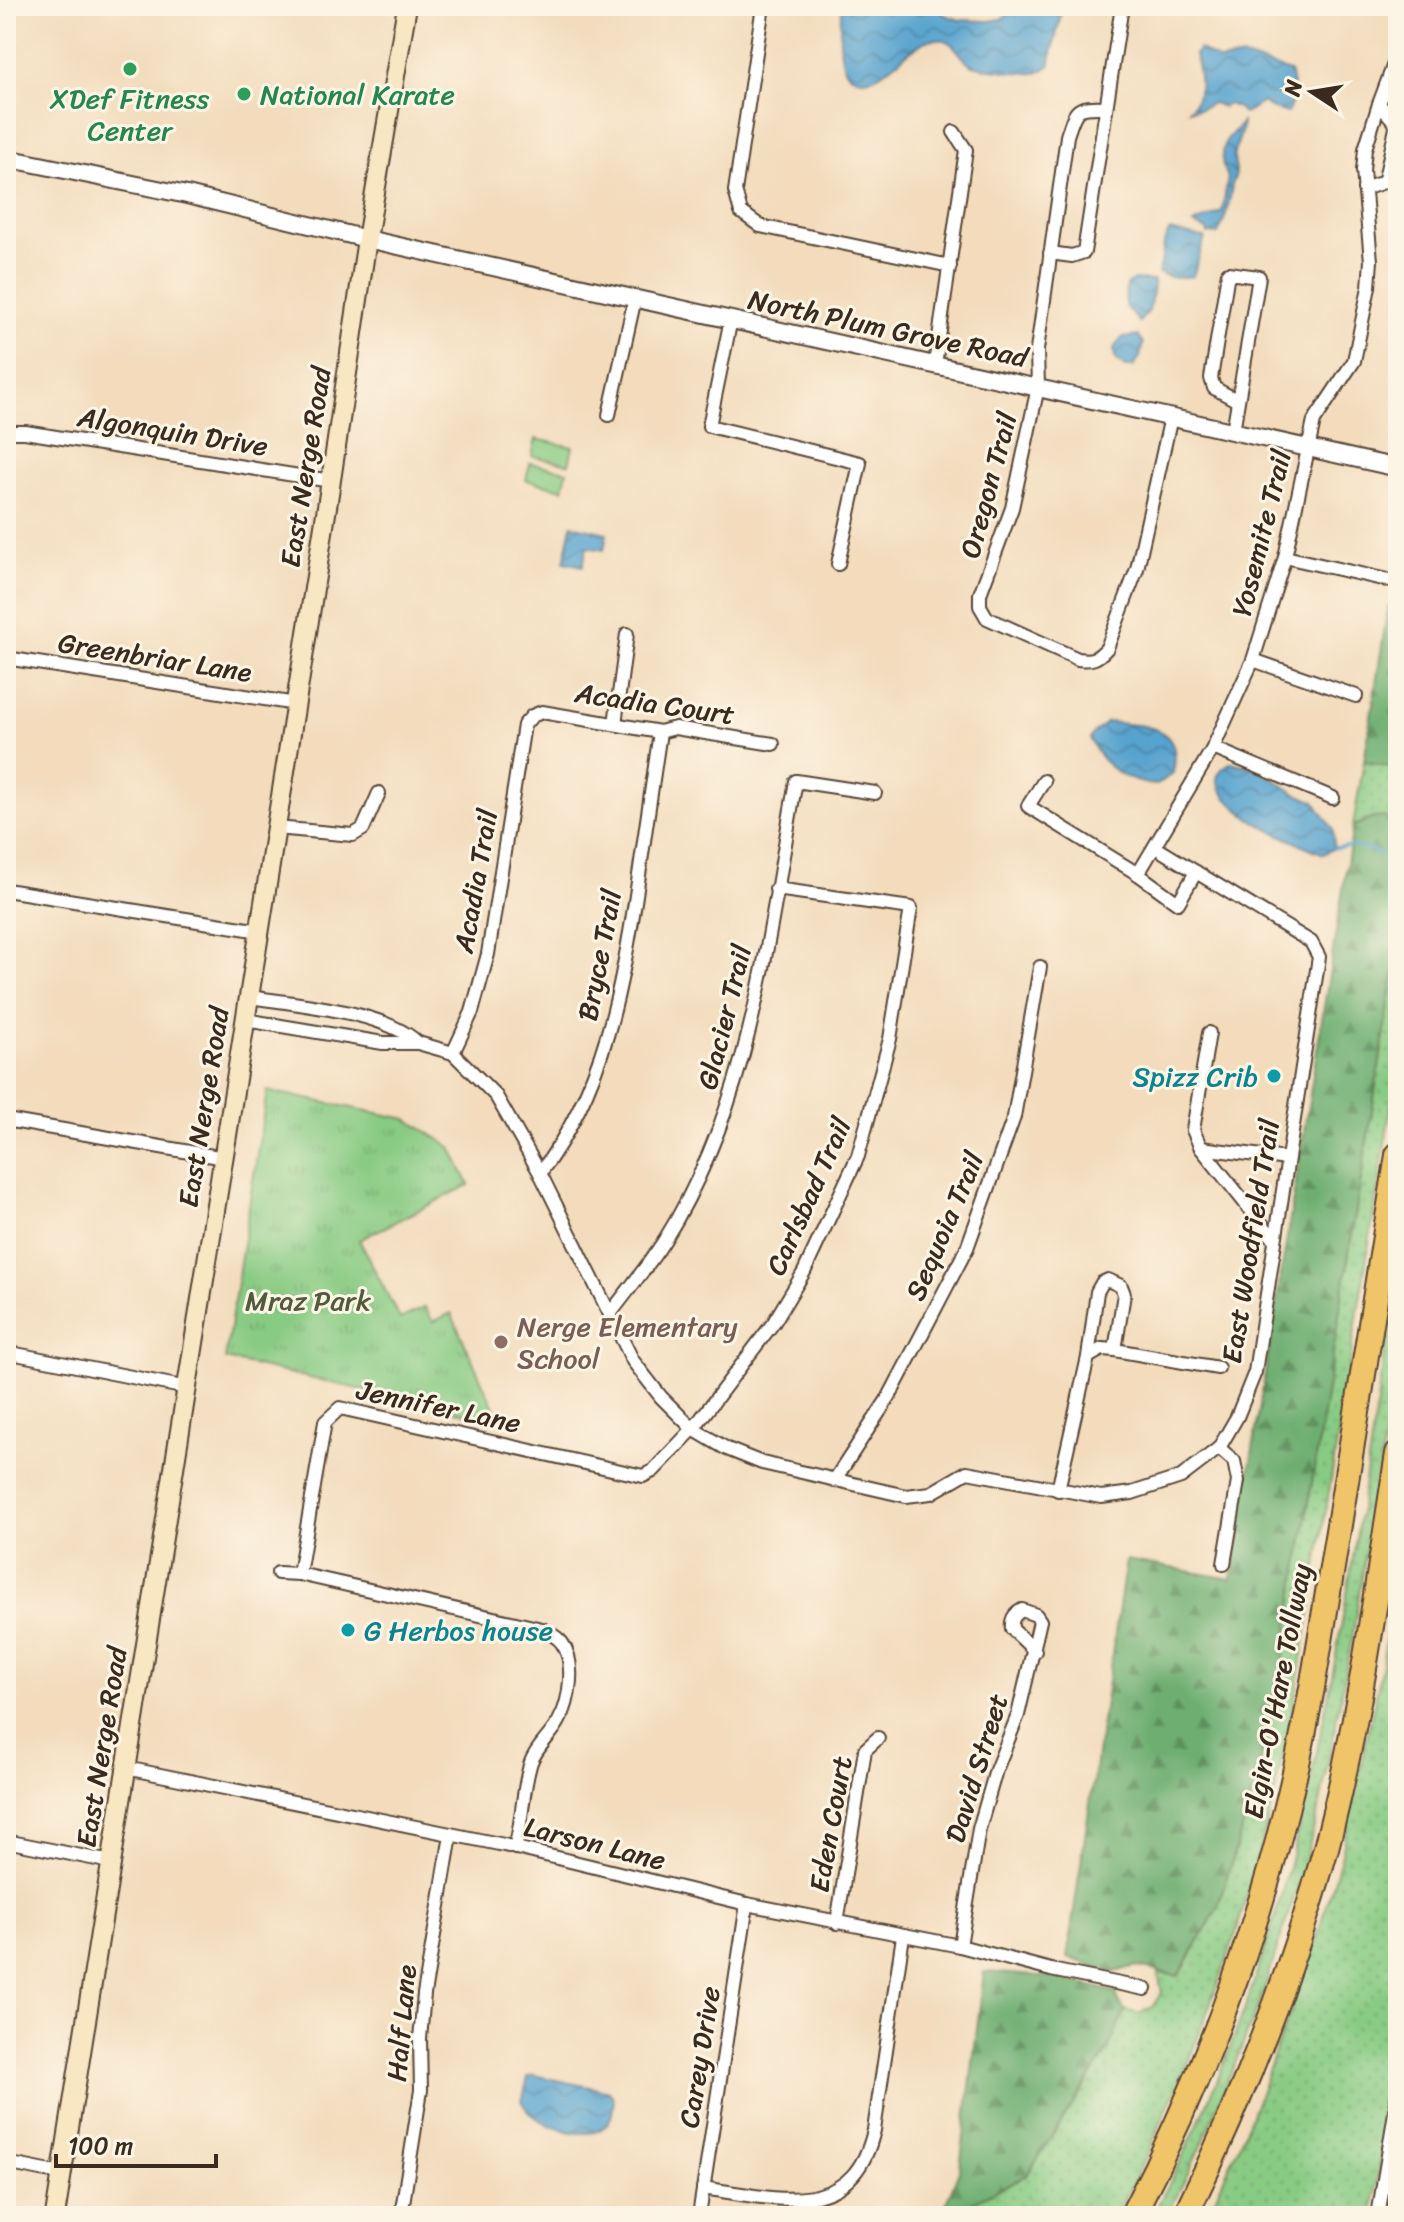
<svg xmlns="http://www.w3.org/2000/svg" width="1404" height="2222" viewBox="0 0 1404 2222" font-family="Sriracha,sans-serif">
<defs>
<pattern id="grass-dots" width="8" height="8" patternUnits="userSpaceOnUse" patternTransform="scale(2)"><rect width="8" height="8" fill="#88cb83"/><path d="M2 2h.1M6 6h.1" fill="none" stroke="#76ae71" stroke-width="1.8" stroke-linecap="round"/></pattern>
<pattern id="forest-firs" width="22" height="20" patternUnits="userSpaceOnUse" patternTransform="scale(2)"><rect width="22" height="20" fill="#6eaf71"/><path d="M5 1l3.5 6h-7zM16 11l3.5 6h-7z" fill="#5c8f5c"/></pattern>
<pattern id="park-tufts" width="24" height="20" patternUnits="userSpaceOnUse" patternTransform="scale(2)"><rect width="24" height="20" fill="#88cb83"/><path d="M3 7l-1-3M5 7V3M7 7l1-3M15 17l-1-3M17 17v-4M19 17l1-3" fill="none" stroke="#76ae71"/></pattern>
<pattern id="water-waves" width="16" height="10" patternUnits="userSpaceOnUse" patternTransform="scale(2)"><rect width="16" height="10" fill="#57a3cf"/><path d="M0 5q4-4 8 0t8 0" fill="none" stroke="#4985a7"/></pattern>
</defs>
<rect width="100%" height="100%" fill="#fcf5e5"/>
<filter id="ink" filterUnits="userSpaceOnUse"><feTurbulence type="fractalNoise" baseFrequency=".0125" numOctaves="2"/><feDisplacementMap in="SourceGraphic" scale="16" xChannelSelector="R" yChannelSelector="G"/><feConvolveMatrix kernelMatrix="1 2 1 2 8 2 1 2 1" color-interpolation-filters="sRGB"/></filter>
<filter id="wash" filterUnits="userSpaceOnUse"><feTurbulence type="fractalNoise" baseFrequency=".006" numOctaves="4" result="noise"/><feDisplacementMap in="SourceGraphic" scale="32" xChannelSelector="R" yChannelSelector="G"/><feGaussianBlur stdDeviation="1.8" result="paint"/><feColorMatrix in="noise" values="0 0 0 0 0 0 0 0 0 0 0 0 0 0 0 0 0 1.4 0 .05"/><feComposite in="paint" operator="in"/></filter>
<g filter="url(#wash)">
<rect width="100%" height="100%" fill="#f3dbbc"/>
<!-- grass -->
<g fill="url(#grass-dots)" stroke="#627a50" stroke-width="2">
<path d="M1364 761 1390 767 1398 762V840L1390 837 1389 824 1353 826Z"/>
<path d="M1398 949V1064L1298 1684 1271 1809 1235 1937 1194 2047 1142 2166 1115 2216H967L971 2203 1027 2175 1108 2050 1125 2010 1139 2014 1152 2007 1162 1992 1158 1973 1179 1976 1217 1909 1247 1812 1279 1687Z"/>
<path d="M1398 1264V1353L1352 1639 1321 1799 1304 1866 1260 2002 1203 2142 1167 2216H1152C1314 1924 1347 1589 1398 1264Z"/>
<path d="M1398 1567V2043L1372 2216H1207L1251 2117 1314 1948 1341 1858 1380 1677Z"/>
</g>
<!-- forest -->
<g fill="url(#forest-firs)" stroke="#546c48" stroke-width="2">
<path d="M1388 607 1398 609V762L1390 767 1364 761Z"/>
<path d="M1386 817 1389 824 1391 837 1398 840V949L1279 1687 1247 1812 1217 1909 1178 1976 1135 1966 1112 1973 1067 1957 1126 1560 1232 1579 1353 826 1374 818Z"/>
<path d="M984 1972 1052 1977 1116 1992 1118 2000 1125 2010 1108 2050 1027 2175 971 2203 967 2216H941L960 2168Z"/>
</g>
<!-- park -->
<path fill="url(#park-tufts)" stroke="#627a50" stroke-width="2" d="M267 1091 407 1119 451 1147 469 1185 359 1240 400 1319 425 1307 433 1322 451 1313 500 1421 225 1359Z"/>
<!-- pitch -->
<g fill="#88cb83" stroke="#627a50" stroke-width="2">
<path d="M536 439 573 447 569 464 532 456Z"/>
<path d="M530 463 567 471 563 489 526 480Z"/>
</g>
<!-- water -->
<g fill="url(#water-waves)" stroke="#496676" stroke-width="2">
<path d="M842 6H935L941 7 943 14 960 20 989 21 1002 19 1021 6H1063L1049 66C1044 70 1040 73 1033 73 1024 74 979 68 971 64 959 58 956 40 938 39 910 37 881 93 852 76 835 67 840 23 842 6Z"/>
<path d="M1199 49 1220 61 1244 57 1290 72C1294 85 1295 101 1287 113L1268 107 1263 102 1244 114 1238 108 1228 104 1223 107 1212 103 1200 109 1189 110C1205 94 1199 74 1195 54Z"/>
<path d="M1242 122C1243 135 1237 142 1234 153 1233 161 1236 166 1236 173 1236 177 1233 181 1232 185 1230 203 1226 218 1218 234H1208L1207 230 1193 224 1222 212 1228 177C1220 167 1220 148 1228 138 1233 132 1238 129 1242 122Z"/>
<path d="M1170 231 1205 238 1193 276 1174 278 1158 273C1165 259 1160 243 1170 231Z"/>
<path d="M1134 280 1154 281 1149 311 1139 322 1125 305 1126 285Z"/>
<path d="M1138 336 1143 343 1140 357 1133 367H1125L1115 358 1114 348 1122 338Z"/>
<path d="M572 525 607 533 604 550 587 547 583 566 564 562Z"/>
<path d="M1107 722C1143 726 1184 723 1173 773L1157 785C1126 783 1104 768 1090 739L1095 732Z"/>
<path d="M1231 762 1256 768 1295 793 1315 802 1333 829 1334 848 1324 854C1292 841 1222 814 1217 777L1222 769Z"/>
<path d="M533 2075 609 2091 614 2099C613 2107 613 2118 607 2124 589 2146 532 2124 522 2102L528 2077Z"/>
</g>
<g fill="none" stroke-linecap="round" stroke-linejoin="round">
<!-- stream -->
<path stroke="#57a3cf" stroke-width="3" d="M1334 848 1355 846 1398 858"/>
</g>
</g>
<g filter="url(#ink)">
<g fill="none" stroke-linecap="round" stroke-linejoin="round">
<defs>
<g id="minor">
<path d="M763 6 735 191 741 212 760 226 950 266"/>
<path d="M1104 107C1075 106 1076 109 1067 136L1037 350 1038 387 1012 508 980 594V606L987 618 1078 659C1092 661 1097 659 1107 648L1137 569 1171 417"/>
<path d="M1364 189 1381 183 1385 179 1396 128 1395 122 1379 104"/>
<path d="M1050 253 1072 256 1084 252 1122 6"/>
<path d="M731 319 709 426 860 463 838 564"/>
<path d="M935 365 966 150 954 132"/>
<path d="M609 415 635 298"/>
<path d="M1233 431 1259 277 1228 273 1211 378 1214 388 1238 401"/>
<path d="M6 432H25L331 481"/>
<path d="M1285 557 1387 580"/>
<path d="M6 658 296 704"/>
<path d="M1253 660 1356 696"/>
<path d="M615 724 627 634"/>
<path d="M1213 748 1333 798"/>
<path d="M1044 781 1028 806 1138 874 1178 903 1196 872"/>
<path d="M276 828 353 835 363 829 379 793"/>
<path d="M1138 874 1213 748 1253 660 1285 557 1314 421 1354 361 1369 287 1371 261 1363 170 1365 149 1379 104 1398 53"/>
<path d="M6 890 260 931"/>
<path d="M245 1020 383 1043H418C385 1011 295 1004 249 997"/>
<path d="M1209 1033 1193 1130 1201 1148 1274 1239"/>
<path d="M418 1043 453 1053 496 1096 540 1173 633 1361 661 1397 693 1429 727 1449 762 1463 906 1496 931 1493 967 1472 1101 1497 1132 1493 1181 1477 1219 1448 1237 1417 1255 1372 1319 957 1311 942 1155 847"/>
<path d="M453 1053 472 1012 488 954 524 725 532 716 542 712 660 732 675 728 773 744"/>
<path d="M6 1120 224 1158"/>
<path d="M1201 1148 1287 1159"/>
<path d="M540 1173C604 1089 623 985 638 882 645 832 653 782 660 732"/>
<path d="M610 1314C628 1290 648 1266 664 1241 752 1100 767 940 796 781L875 793"/>
<path d="M6 1352 187 1388"/>
<path d="M1088 1357 1102 1349 1115 1350 1218 1368"/>
<path d="M1219 1448 1234 1461 1238 1481 1224 1564"/>
<path d="M834 1481 889 1397 967 1248 1014 1117 1040 967"/>
<path d="M1058 1490 1088 1357 1097 1292 1102 1283 1108 1280 1121 1286 1124 1294 1115 1350"/>
<path d="M278 1573 299 1574"/>
<path d="M126 1768 504 1845 747 1904 960 1946 1051 1970 1145 1989"/>
<path d="M6 1841 111 1862"/>
<path d="M515 1848C523 1820 522 1790 531 1762 537 1746 551 1736 559 1721 570 1702 576 1662 562 1643 557 1636 549 1633 542 1629L299 1574 325 1422 340 1408 643 1476 653 1471 693 1429 774 1322 804 1272 858 1156 890 1039 911 908 776 889"/>
<path d="M837 1923 865 1750 878 1738"/>
<path d="M960 1946 979 1829 996 1770 1018 1715 1040 1621 1036 1615 1022 1610C1013 1615 1011 1620 1012 1629L1035 1651"/>
<path d="M6 2163 61 2174"/>
<path d="M703 2188C777 2199 853 2222 874 2130L903 1936"/>
<path d="M401 2216 421 2090 420 2039 424 1994 451 1835"/>
<path d="M699 2216 747 1904"/>
<path d="M1378 2216 1398 2094"/>
</g>
<path id="tertiary" d="M6 158 187 195 367 239 1398 468"/>
<path id="secondary" d="M55 2216 327 507 367 239 407 6"/>
<g id="motorway">
<path d="M1132 2216C1199 2087 1251 1951 1286 1810 1310 1716 1323 1620 1339 1525 1358 1401 1378 1278 1398 1155"/>
<path d="M1185 2216C1243 2097 1291 1975 1326 1848 1360 1719 1377 1585 1398 1454"/>
</g>
</defs>
<!-- minor casing -->
<use href="#minor" stroke="#574536" stroke-width="16"/>
<!-- tertiary casing -->
<use href="#tertiary" stroke="#574536" stroke-width="20"/>
<!-- secondary casing -->
<use href="#secondary" stroke="#574536" stroke-width="22"/>
<!-- motorway casing -->
<use href="#motorway" stroke="#574536" stroke-width="28"/>
<!-- minor -->
<use href="#minor" stroke="#fff" stroke-width="12"/>
<!-- tertiary -->
<use href="#tertiary" stroke="#fff" stroke-width="16"/>
<!-- secondary -->
<use href="#secondary" stroke="#f9e7c3" stroke-width="18"/>
<!-- motorway -->
<use href="#motorway" stroke="#f0c469" stroke-width="24"/>
</g>
</g>
<!-- markers -->
<g fill="#2e9e5b" stroke="#fcf5e5" stroke-width="3">
<circle cx="130" cy="69" r="8"/>
<circle cx="244" cy="94" r="8"/>
</g>
<g fill="#0f9aa8" stroke="#fcf5e5" stroke-width="3">
<circle cx="1274" cy="1076" r="8"/>
<circle cx="348" cy="1630" r="8"/>
</g>
<circle fill="#8d6e63" stroke="#fcf5e5" stroke-width="3" cx="501" cy="1342" r="8"/>
<g text-anchor="middle" stroke-width="6" stroke-linejoin="round" paint-order="stroke">
<!-- leisure labels -->
<g font-size="28" fill="#27864d" stroke="#fcf5e5" text-anchor="start">
<text x="260" y="104">National Karate</text>
<text x="130" y="108" text-anchor="middle">XDef Fitness<tspan x="130" dy="32">Center</tspan></text>
</g>
<!-- street labels -->
<g font-size="28" fill="#3b2a1e" stroke="#fcf5e5">
<text transform="translate(888 328) rotate(12)" y="10">North Plum Grove Road</text>
<text transform="translate(173 431) rotate(9)" y="10">Algonquin Drive</text>
<text transform="translate(305 467) rotate(-81)" y="10">East Nerge Road</text>
<text transform="translate(988 485) rotate(-75)" y="10">Oregon Trail</text>
<text transform="translate(1261 533) rotate(-76)" y="10">Yosemite Trail</text>
<text transform="translate(155 657) rotate(9)" y="10">Greenbriar Lane</text>
<text transform="translate(655 703) rotate(8)" y="10">Acadia Court</text>
<text transform="translate(475 881) rotate(-80)" y="10">Acadia Trail</text>
<text transform="translate(599 955) rotate(-79)" y="10">Bryce Trail</text>
<text transform="translate(724 1017) rotate(-76)" y="10">Glacier Trail</text>
<text transform="translate(203 1107) rotate(-81)" y="10">East Nerge Road</text>
<text transform="translate(808 1196) rotate(-66)" y="10">Carlsbad Trail</text>
<text transform="translate(944 1226) rotate(-67)" y="10">Sequoia Trail</text>
<text transform="translate(1250 1241) rotate(-81)" y="10">East Woodfield Trail</text>
<text transform="translate(439 1406) rotate(12)" y="10">Jennifer Lane</text>
<text transform="translate(1277 1691) rotate(-79)" y="10">Elgin-O'Hare Tollway</text>
<text transform="translate(101 1747) rotate(-81)" y="10">East Nerge Road</text>
<text transform="translate(976 1768) rotate(-73)" y="10">David Street</text>
<text transform="translate(830 1824) rotate(-80)" y="10">Eden Court</text>
<text transform="translate(595 1843) rotate(14)" y="10">Larson Lane</text>
<text transform="translate(401 2023) rotate(-85)" y="10">Half Lane</text>
<text transform="translate(699 2057) rotate(-81)" y="10">Carey Drive</text>
</g>
<!-- culture labels -->
<g font-size="28" fill="#0d838f" stroke="#fcf5e5" text-anchor="end">
<text x="1258" y="1086">Spizz Crib</text>
<text x="364" y="1640" text-anchor="start">G Herbos house</text>
</g>
<!-- park labels -->
<g font-size="28" fill="#525a3c" stroke="#fcf5e5">
<text x="308" y="1310">Mraz Park</text>
</g>
<!-- education labels -->
<g font-size="28" fill="#785e54" stroke="#fcf5e5" text-anchor="start">
<text x="517" y="1336">Nerge Elementary<tspan x="517" dy="32">School</tspan></text>
</g>
</g>
<!-- margin -->
<rect width="1404" height="2222" fill="none" stroke="#fcf5e5" stroke-width="32"/>
<!-- north arrow -->
<g transform="translate(1312 92) rotate(282)" stroke="#fcf5e5" stroke-width="6" paint-order="stroke">
<path d="M0-6L14 30L0 20L-14 30Z" fill="#3b2a1e"/>
<text y="-12" font-size="22" font-weight="bold" text-anchor="middle" fill="#3b2a1e">N</text>
</g>
<!-- scale -->
<path d="M56 2154v12h160v-12" fill="none" stroke="#3b2a1e" stroke-width="4"/>
<text x="68" y="2154" font-size="24" fill="#3b2a1e" stroke="#fcf5e5" stroke-width="6" paint-order="stroke">100 m</text>
</svg>
